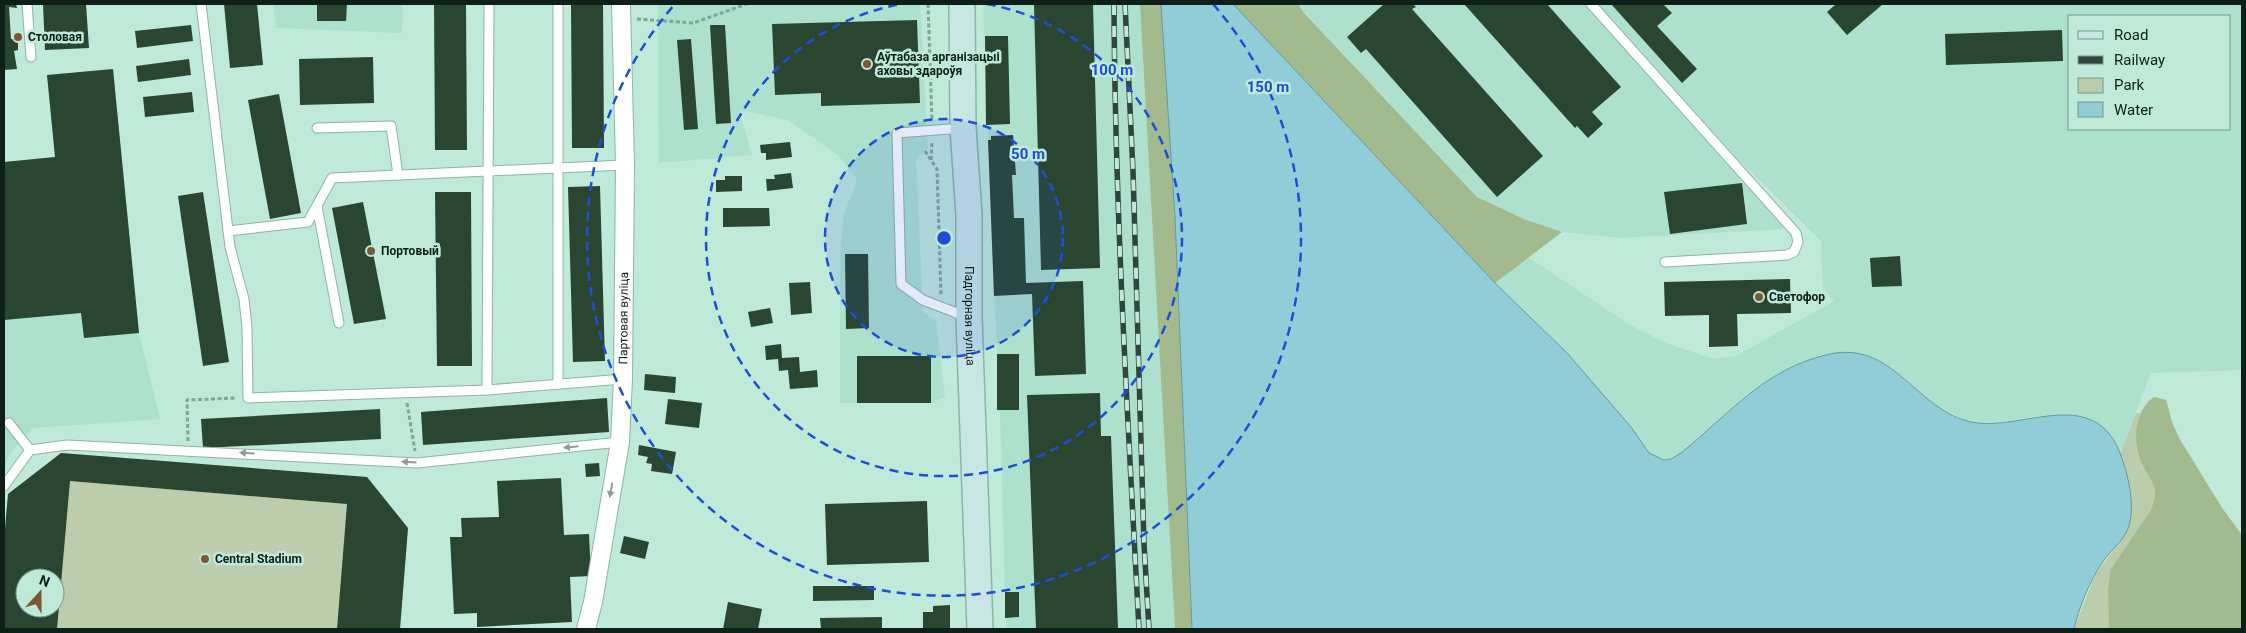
<svg xmlns="http://www.w3.org/2000/svg" width="2246" height="633" viewBox="0 0 2246 633" font-family="Roboto,sans-serif">
<rect width="100%" height="100%" fill="#bfe9d9"/>
<!-- built -->
<g fill="#ade1cd" fill-rule="evenodd">
<path d="M273 4H403L402 33 276 28Z"/>
<path d="M658 4H920L928 149 916 158 923 312 936 321 945 397 931 403H840V256L844 214 857 180 839 156 788 120 739 110 752 155 659 163Z"/>
<path d="M983 4H1140L1175 629H1006L1000 411 997 410V354Z"/>
<path d="M1298 4H1584L1785 229 1621 238 1562 232 1524 219 1477 197 1304 13Z"/>
<path d="M1599 4H2241L2242 370 2151 373 2120 454 2115 444 2073 415 2041 416 1999 422 1981 423 1967 421 1939 408 1924 398 1903 377 1872 357 1859 354H1831L1779 373 1743 397 1681 453 1671 459 1657 458 1649 453 1631 427 1568 354 1495 283 1528 257 1630 325 1668 344 1715 359 1736 356 1834 301 1823 288 1821 241 1734 155ZM2070 16H2230V129H2070Z"/>
<path d="M113 69 139 333 160 419 33 428 9 455 4 472V162L55 157 47 75Z"/>
</g>
<!-- green -->
<g fill="#bccdad" fill-rule="evenodd">
<path d="M2154 397 2166 400 2172 422 2179 438 2222 508 2242 535V629H2074L2095 575 2121 540 2130 516 2128 486 2120 454 2136 413H2140L2148 401Z"/>
<path d="M61 453 367 477 408 528 400 629H4V540L8 494ZM25 578H55V608H25Z"/>
</g>
<!-- forest -->
<g fill="#a3ba8f">
<path d="M1140 4H1161L1175 217 1192 629H1175Z"/>
<path d="M1233 4H1298L1304 13 1477 197 1524 219 1562 232 1495 283Z"/>
<path d="M2154 397 2166 400 2172 422 2179 438 2222 508 2242 535V629H2109L2108 589 2111 569 2151 510C2153 504 2156 498 2155 491 2154 481 2146 473 2142 464 2132 441 2134 412 2154 397Z"/>
</g>
<!-- water -->
<path fill="#90cdd7" stroke="#69989e" d="M1161 4H1233L1495 283 1568 354 1631 427 1649 453 1664 460 1671 459 1681 453C1729 414 1765 368 1830 354 1892 341 1914 406 1967 421 2017 435 2092 382 2120 453 2128 474 2137 509 2127 531 2121 543 2109 552 2102 563 2089 582 2079 608 2074 629H1192L1175 217Z"/>
<!-- building -->
<g fill="#2a4630" fill-rule="evenodd">
<path d="M4 4H16L17 8 9 7 11 39H18V50L14 51 17 69 4 70Z"/>
<path d="M43 4H86L89 48 45 50Z"/>
<path d="M224 4H257L263 65 230 68Z"/>
<path d="M317 4H347L346 21H317Z"/>
<path d="M434 4H466L467 150H435Z"/>
<path d="M571 4H603L604 148H572Z"/>
<path d="M1034 4H1093L1100 268 1041 270Z"/>
<path d="M1384 4H1413L1416 7 1412 9 1543 156 1497 197 1366 49 1361 53 1347 37Z"/>
<path d="M1464 4H1547L1621 87 1592 112 1603 124 1588 138 1577 126 1575 128Z"/>
<path d="M1611 4H1663L1672 13 1657 26 1697 69 1682 83Z"/>
<path d="M1836 4H1883L1847 35 1827 12Z"/>
<path d="M917 20 920 103 821 106V93L775 95 772 24Z"/>
<path d="M191 25 193 41 137 48 135 31Z"/>
<path d="M710 25H725L731 123 716 124Z"/>
<path d="M2062 30 2063 61 1946 65 1945 34Z"/>
<path d="M985 36H1008L1010 124 986 125Z"/>
<path d="M691 39 698 129 684 130 677 40Z"/>
<path d="M373 57 374 103 300 105 299 59Z"/>
<path d="M189 59 191 75 138 82 136 66Z"/>
<path d="M113 69 139 333 84 338 81 313 4 320V162L55 157 47 75Z"/>
<path d="M192 92 194 112 145 117 143 97Z"/>
<path d="M279 94 301 213 270 219 248 100Z"/>
<path d="M1013 135 1016 175H1012L1014 218H1024L1026 283 1083 281 1086 374 1035 376 1032 294 994 296 988 140H991V136Z"/>
<path d="M790 142 792 157 766 160V153H761L760 145Z"/>
<path d="M791 173 793 188 767 191 766 179H775L774 175Z"/>
<path d="M725 176H742V191L716 192V180H725Z"/>
<path d="M1742 183 1747 224 1670 234 1664 192Z"/>
<path d="M600 186 605 361 573 362 568 187Z"/>
<path d="M203 192 229 362 203 366 178 196Z"/>
<path d="M435 192H471L472 366H437Z"/>
<path d="M363 202 386 319 354 324 332 208Z"/>
<path d="M723 208H769L770 226 723 227Z"/>
<path d="M845 254H868L869 328 846 329Z"/>
<path d="M1900 256 1902 286 1872 287 1870 258Z"/>
<path d="M1790 279 1791 313 1737 314 1738 346 1709 347V315L1665 316 1664 282Z"/>
<path d="M810 282 812 313 791 315 789 283Z"/>
<path d="M770 308 773 323 751 327 748 312Z"/>
<path d="M781 344 782 358 799 357 800 372 817 370 818 387 790 389 788 370 779 371 778 359 766 360 765 346Z"/>
<rect x="997" y="354" width="22" height="56"/>
<rect x="857" y="356" width="74" height="47"/>
<path d="M645 374 676 377 675 393 644 390Z"/>
<path d="M1100 393 1101 436H1111L1118 629H1036L1027 395Z"/>
<path d="M607 398 609 432 423 445 421 412Z"/>
<path d="M668 399 702 403 699 428 665 424Z"/>
<path d="M380 409 381 439 203 448 201 419Z"/>
<path d="M639 445 676 452 672 474 651 471 652 464 646 463 648 457 638 455Z"/>
<path d="M61 453 367 477 408 528 400 629H337L347 504 70 481 57 629H4V540L8 494ZM25 578H55V608H25Z"/>
<path d="M599 463 600 476 586 477 585 464Z"/>
<path d="M561 478 564 535 589 534 591 576 570 577 572 622 477 627V613L454 614 450 537H462L461 518 499 517 497 481Z"/>
<path d="M927 501 929 562 827 565 825 504Z"/>
<path d="M624 536 649 542 645 559 620 553Z"/>
<path d="M813 586H874V600L813 601Z"/>
<path d="M1005 592H1019V617L1005 618Z"/>
<path d="M728 602 762 609 758 629H723Z"/>
<path d="M950 605V628L923 629V612H933V606Z"/>
<path d="M882 617V629H821L820 618Z"/>
</g>
<g fill="none" stroke-linecap="round" stroke-linejoin="round">
<defs>
<g id="lane">
<path d="M27 4 31 57"/>
<path d="M201 4 230 247 244 299 247 328 248 398 487 390 623 379"/>
<path d="M1591 4 1796 233 1798 242 1794 252 1787 255 1665 262"/>
<path d="M317 128 391 126 398 175"/>
<path d="M963 128 897 133 901 284 923 300 967 317"/>
<path d="M317 206 339 323"/>
<path d="M228 231 308 222 332 178 625 165"/>
<path d="M558 384V4"/>
<path d="M487 390 489 4"/>
<path d="M9 423 30 450"/>
<path d="M4 486 30 450 67 445 417 463 620 442"/>
</g>
<g id="street">
<path id="s1" d="M586 629 593 602 620 442 623 379 625 165 621 4"/>
</g>
<g id="secondary">
<path id="s2" d="M962 4 963 128 969 215V318L980 629"/>
</g>
</defs>
<!-- lane casing -->
<use href="#lane" stroke="#8cb6a6" stroke-width="11"/>
<!-- street casing -->
<use href="#street" stroke="#8cb6a6" stroke-width="20"/>
<!-- secondary casing -->
<use href="#secondary" stroke="#8cb6a6" stroke-width="28"/>
<!-- path -->
<g stroke="#83a497" stroke-width="3" stroke-dasharray="4 2.5" stroke-linecap="butt">
<path d="M928 4 932 121"/>
<path d="M637 19 693 23 747 4"/>
<path d="M925 151 937 169 941 296"/>
<path d="M931 160 932 142"/>
<path d="M407 403 415 451"/>
<path d="M188 441 187 400 237 398"/>
</g>
<!-- lane -->
<use href="#lane" stroke="#fff" stroke-width="9"/>
<!-- street -->
<use href="#street" stroke="#fff" stroke-width="18"/>
<!-- secondary -->
<use href="#secondary" stroke="#c7e6e4" stroke-width="25"/>
<defs>
<g id="rail">
<path d="M1114 4C1115 213 1128 421 1139 629"/>
<path d="M1125 4 1133 171 1144 544 1149 629"/>
</g>
</defs>
<!-- rail casing -->
<use href="#rail" stroke="#30453d" stroke-width="5.5"/>
<!-- rail -->
<use href="#rail" stroke="#bfe9d9" stroke-width="4" stroke-dasharray="11" stroke-linecap="butt"/>
</g>
<!-- one-way arrows -->
<defs><path id="oneway-solid" d="M-6-.8H1V-3.2L6.5 0L1 3.2V.8H-6Z" transform="scale(1.25)"/></defs>
<g fill="#939a97">
<use href="#oneway-solid" transform="translate(571 447) rotate(174)"/>
<use href="#oneway-solid" transform="translate(247 453) rotate(-177)"/>
<use href="#oneway-solid" transform="translate(409 462) rotate(-177)"/>
<use href="#oneway-solid" transform="translate(611 490) rotate(100)"/>
</g>
<!-- distance rings -->
<circle cx="944" cy="238" r="119" fill="#1d4ed8" fill-opacity=".12"/>
<g fill="none" stroke="#1d4ed8" stroke-width="2.5" stroke-dasharray="9 6">
<circle cx="944" cy="238" r="119"/>
<path d="M987 4A238 238 0 1 1 901 4"/>
<path d="M1213 4A357 357 0 1 1 675 4"/>
</g>
<!-- markers -->
<g fill="#7a5930" stroke="#bfe9d9" stroke-width="2">
<circle cx="18" cy="37" r="5"/>
<circle cx="867" cy="64" r="5"/>
<circle cx="371" cy="251" r="5"/>
<circle cx="1759" cy="297" r="5"/>
<circle cx="205" cy="559" r="5"/>
</g>
<g text-anchor="middle" stroke-width="5" stroke-linejoin="round" paint-order="stroke">
<!-- poi labels -->
<g font-size="12" font-weight="bold" fill="#0e1e18" stroke="#bfe9d9" text-anchor="start">
<text x="28" y="41">Столовая</text>
<text x="877" y="61">Аўтабаза арганізацыі<tspan x="877" dy="14">аховы здароўя</tspan></text>
<text x="381" y="255">Портовый</text>
<text x="1769" y="301">Светофор</text>
<text x="215" y="563">Central Stadium</text>
</g>
<!-- street labels -->
<g font-size="12" fill="#0e1e18" stroke="#bfe9d9">
<text dy="4" stroke="none"><textPath href="#s2" startOffset="312">Падгорная вуліца</textPath></text>
<text dy="4" stroke="none"><textPath href="#s1" startOffset="314">Партовая вуліца</textPath></text>
</g>
</g>
<circle cx="944" cy="238" r="8" fill="#1d4ed8" stroke="#bfe9d9" stroke-width="2.5"/>
<g font-size="15" text-anchor="middle" font-weight="bold" fill="#1d4ed8" stroke="#bfe9d9" stroke-width="5" stroke-linejoin="round" paint-order="stroke">
<text x="1112" y="75">100 m</text>
<text x="1268" y="92">150 m</text>
<text x="1028" y="159">50 m</text>
</g>
<!-- border -->
<rect width="2246" height="633" fill="none" stroke="#0e1e18" stroke-width="10"/>
<!-- legend -->
<rect x="2068" y="15" width="162" height="115" fill="#bfe9d9" stroke="#78988c"/>
<rect x="2078" y="31" width="25" height="8" fill="#c7e6e4" stroke="#78988c"/>
<text x="2114" y="40" font-size="15" fill="#0e1e18">Road</text>
<rect x="2078" y="56" width="25" height="8" fill="#30453d" stroke="#78988c"/>
<text x="2114" y="65" font-size="15" fill="#0e1e18">Railway</text>
<rect x="2078" y="78" width="25" height="15" fill="#bccdad" stroke="#78988c"/>
<text x="2114" y="90" font-size="15" fill="#0e1e18">Park</text>
<rect x="2078" y="102" width="25" height="15" fill="#90cdd7" stroke="#78988c"/>
<text x="2114" y="115" font-size="15" fill="#0e1e18">Water</text>
<!-- north arrow -->
<g transform="translate(40 593) rotate(21)"><circle r="24" fill="#bfe9d9" stroke="#78988c"/>
<path d="M0-4L9 19L0 12L-9 19Z" fill="#7a5930"/>
<text y="-8" font-size="14" font-weight="bold" text-anchor="middle" fill="#0e1e18">N</text>
</g>
</svg>
